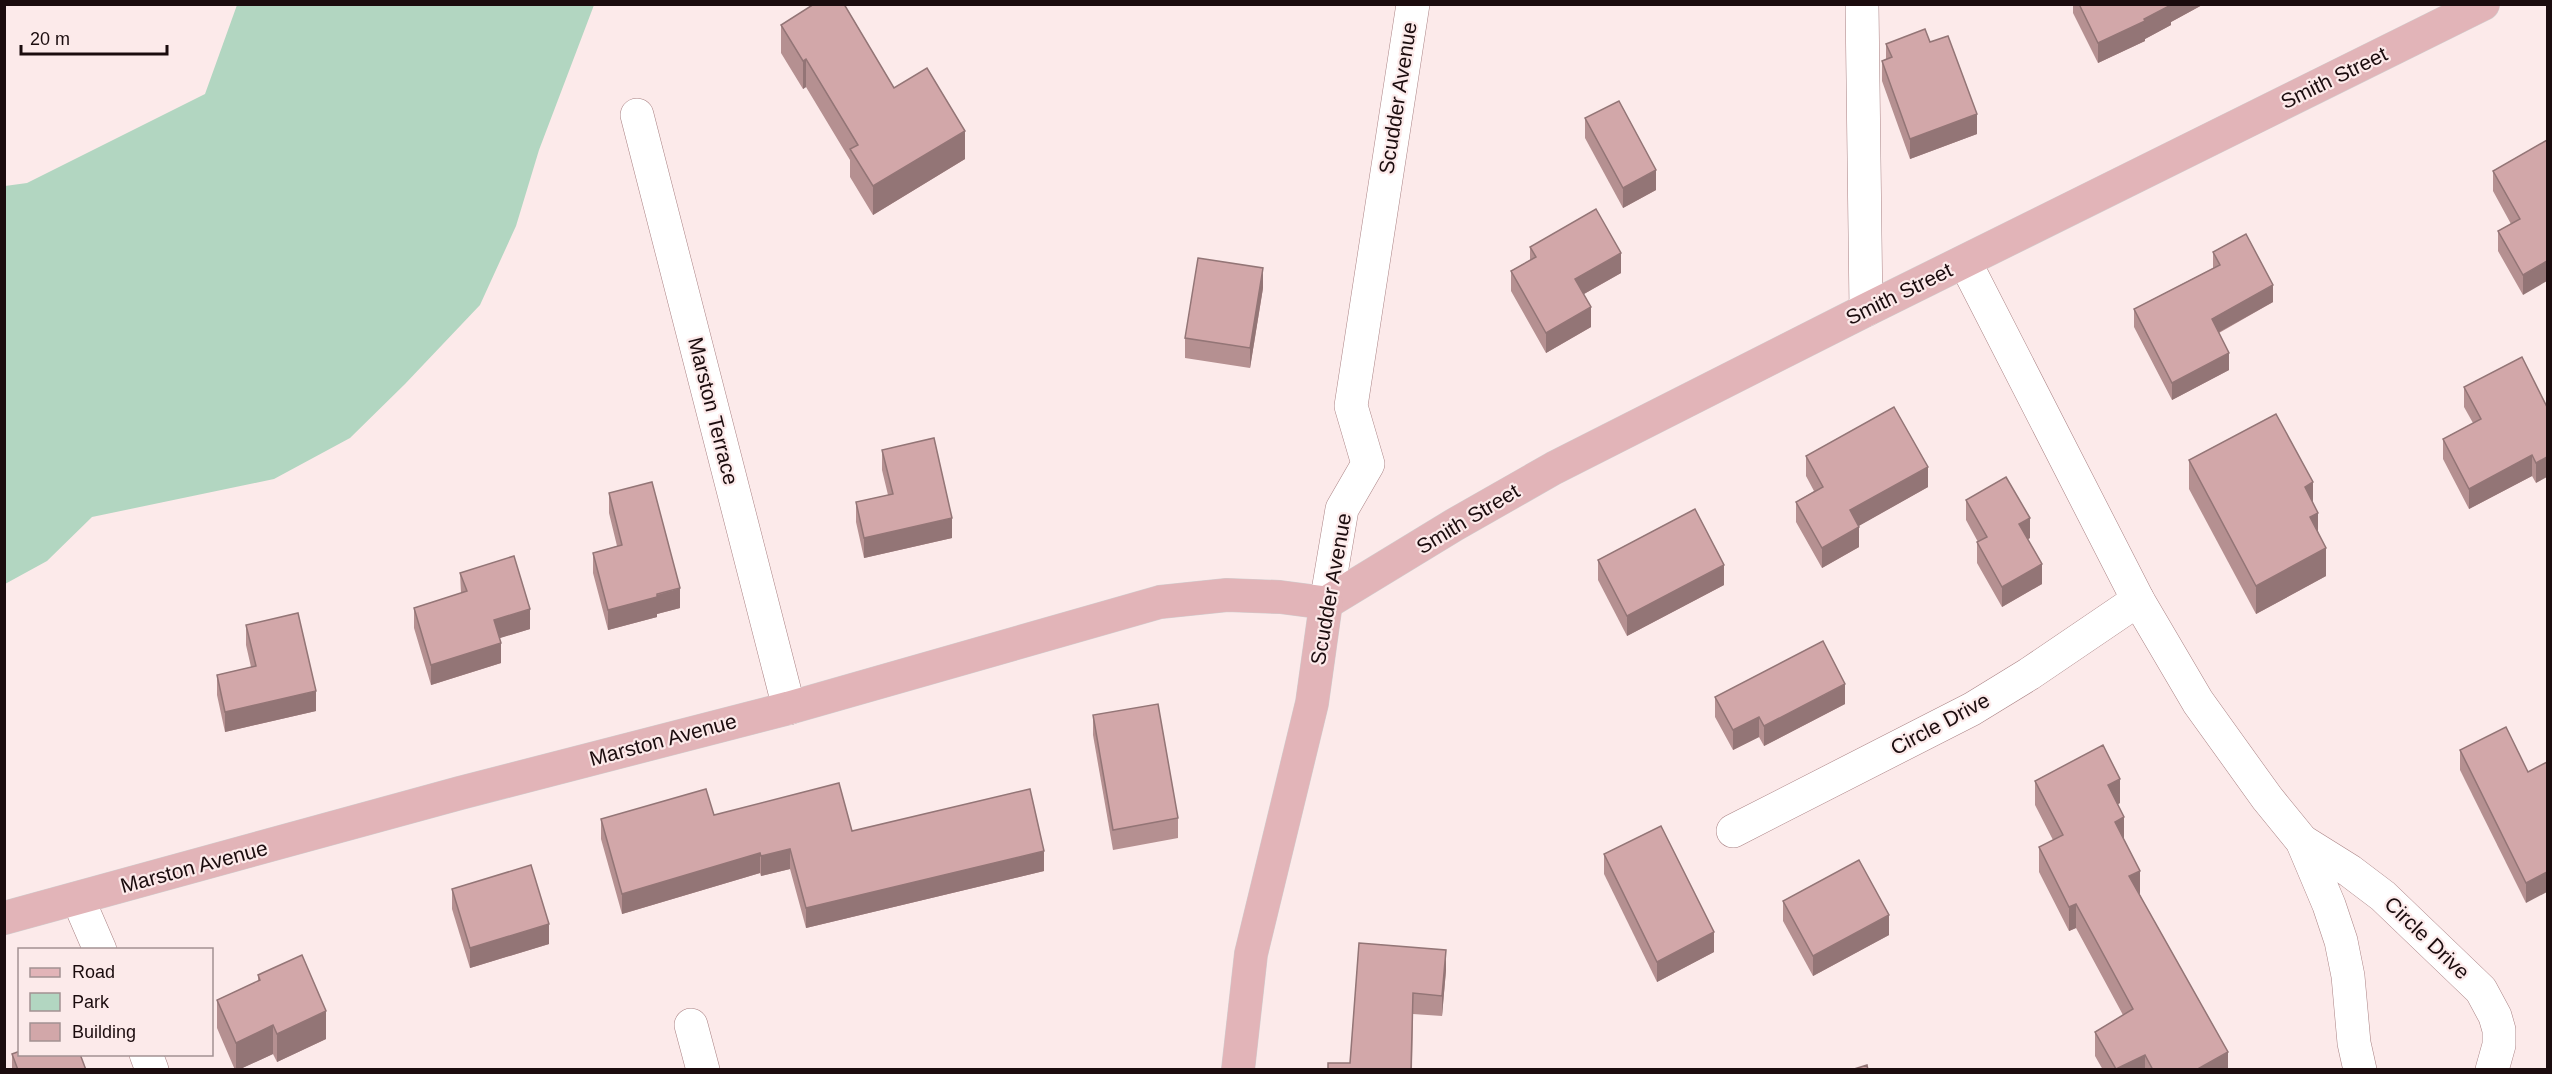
<svg xmlns="http://www.w3.org/2000/svg" width="2552" height="1074" viewBox="0 0 2552 1074" font-family="Helvetica,sans-serif">
<rect width="100%" height="100%" fill="#fceaea"/>
<!-- green -->
<path fill="#b2d6c1" d="M237 5H594L539 150 516 226 480 305 405 384 350 438 274 479 92 517 47 561 5 584V186L27 183 205 94Z"/>
<g fill="none" stroke-linecap="round" stroke-linejoin="round">
<defs>
<g id="minor">
<path d="M1862 4 1866 310"/>
<path d="M637 115 789 708"/>
<path d="M1965 262 2138 600 2198 702 2267 798 2302 841 2329 905 2341 941 2348 976 2354 1043 2360 1070"/>
<path d="M1326 603 1342 509 1368 464 1351 406 1413 4"/>
<path d="M1733 831 1972 709 2029 674 2138 600"/>
<path d="M2302 841 2350 871 2383 896 2481 990 2495 1016 2499 1030V1045L2492 1070"/>
<path d="M78 899 100 950"/>
<path d="M691 1025 703 1070"/>
<path d="M146 1054 152 1070"/>
</g>
<g id="major">
<path d="M1326 603 1454 525 1554 468 1866 310 2483 4"/>
<path d="M4 918 460 793 789 708 1160 602 1227 595 1280 597 1326 603"/>
<path d="M1238 1070 1251 954 1312 703 1326 603"/>
</g>
</defs>
<!-- minor casing -->
<use href="#minor" stroke="#aa8284" stroke-width="34"/>
<!-- major casing -->
<use href="#major" stroke="#d1cecf" stroke-width="34"/>
<!-- minor -->
<use href="#minor" stroke="#fff" stroke-width="33"/>
<!-- major -->
<use href="#major" stroke="#e2b4b8" stroke-width="33"/>
</g>
<!-- wall -->
<g fill="#b59091">
<path d="M2073 4H2204L2171 22V25L2145 39V41L2098 63 2073 13Z"/>
<path d="M781 25 894 88 965 159 873 215 850 177V160L806 87 803 89 781 53Z"/>
<path d="M1886 44 1977 134 1910 159 1882 81V61L1886 59Z"/>
<path d="M1585 118 1656 190 1623 208 1585 138Z"/>
<path d="M2547 140 2523 295 2498 251V231L2511 224 2493 191V171Z"/>
<path d="M1530 247 1621 273 1584 294 1591 327 1546 353 1511 291V271L1530 260Z"/>
<path d="M2213 252 2273 302 2219 333 2229 370 2172 400 2134 327V309L2213 268Z"/>
<path d="M1263 288 1250 368 1185 358V338Z"/>
<path d="M2464 387 2547 407 2536 483 2532 476 2469 509 2443 459V439L2473 423 2464 407Z"/>
<path d="M882 450 952 538 864 558 856 522V502L888 495 882 470Z"/>
<path d="M1806 456 1928 487 1858 526 1859 547 1822 568 1796 522V502L1814 491 1806 476Z"/>
<path d="M2189 460 2313 503 2326 576 2256 614 2189 489Z"/>
<path d="M609 493 680 608 657 614V617L608 630 593 573V553L617 546 609 513Z"/>
<path d="M1966 500 2030 538 2028 539 2042 584 2002 607 1977 563V542H1978L1966 520Z"/>
<path d="M1598 560 1724 585 1627 636 1598 580Z"/>
<path d="M460 573 530 629 499 638 501 663 431 685 414 628V608L461 593Z"/>
<path d="M246 625 316 711 225 732 217 695V675L251 667 246 645Z"/>
<path d="M1715 697 1845 704 1764 746 1759 737 1733 750 1715 717Z"/>
<path d="M1093 715 1178 818V838L1113 850 1093 735Z"/>
<path d="M2460 750 2528 772 2526 903 2460 770Z"/>
<path d="M2035 781 2120 803 2118 804 2124 841 2140 895 2228 1070H2103L2095 1056V1032L2123 1015 2076 928 2069 931 2039 872V847L2053 840 2035 805Z"/>
<path d="M714 815 852 831 1044 871 806 928 790 869 761 876 760 873 622 914 601 839V819Z"/>
<path d="M1604 854 1714 952 1657 982 1604 874Z"/>
<path d="M452 889 549 944 470 968 452 909Z"/>
<path d="M1783 901 1889 935 1813 976 1783 921Z"/>
<path d="M1359 943 1446 970 1442 1016 1413 1014 1412 1070 1350 1063Z"/>
<path d="M258 975 326 1039 277 1062 273 1054 238 1070H235L217 1028V1000L258 981Z"/>
<path d="M12 1054 86 1070H12Z"/>
</g>
<!-- shaded-wall -->
<g fill="#937576">
<path d="M2170 4H2204L2171 22V25L2145 39V41L2098 63V43Z"/>
<path d="M806 59V87L803 89V61Z"/>
<path d="M1977 114V134L1910 159V139Z"/>
<path d="M965 131V159L873 215V186Z"/>
<path d="M1656 170V190L1623 208V188Z"/>
<path d="M1621 253V273L1575 299V279Z"/>
<path d="M2547 261V281L2523 295V275Z"/>
<path d="M1263 268V288L1250 368V348Z"/>
<path d="M2273 285V302L2212 336V319Z"/>
<path d="M1591 307V327L1546 353V333Z"/>
<path d="M2229 353V370L2172 400V383Z"/>
<path d="M2532 455V476L2469 509V489Z"/>
<path d="M2547 457V477L2536 483V463Z"/>
<path d="M1928 467V487L1850 531V510Z"/>
<path d="M2313 482V510L2305 487Z"/>
<path d="M2318 513V541L2310 517Z"/>
<path d="M952 518V538L864 558V538Z"/>
<path d="M2030 518V538L2019 544V524Z"/>
<path d="M1859 527V547L1822 568V548Z"/>
<path d="M2326 548V576L2256 614V586Z"/>
<path d="M2042 564V584L2002 607V587Z"/>
<path d="M1724 565V585L1627 636V616Z"/>
<path d="M680 588V608L657 614V617L608 630V610Z"/>
<path d="M530 609V629L494 640V620Z"/>
<path d="M501 643V663L431 685V665Z"/>
<path d="M1845 684V704L1764 746V726Z"/>
<path d="M316 691V711L225 732V712Z"/>
<path d="M1759 717V737L1733 750V730Z"/>
<path d="M2120 779V803L2108 809V785Z"/>
<path d="M2124 817V841L2115 822Z"/>
<path d="M790 849V869L761 876V856Z"/>
<path d="M1044 851V871L806 928V908Z"/>
<path d="M760 853V873L622 914V894Z"/>
<path d="M2140 871V895L2129 876Z"/>
<path d="M2547 872V892L2526 903V883Z"/>
<path d="M2076 904V928L2069 931V907Z"/>
<path d="M1889 915V935L1813 976V956Z"/>
<path d="M549 924V944L470 968V948Z"/>
<path d="M1714 932V952L1657 982V962Z"/>
<path d="M1446 950V970L1442 1016V996Z"/>
<path d="M326 1011V1039L277 1062V1034Z"/>
<path d="M273 1025V1054L238 1070H236V1043Z"/>
<path d="M2228 1052V1070H2196Z"/>
<path d="M2145 1055V1070H2116V1069Z"/>
</g>
<!-- building -->
<g fill="#d2a7a9" stroke="#937576" stroke-width="1.5">
<path d="M814 4H844L894 88 927 68 965 131 873 186 850 149 858 145 806 59 803 61 781 25Z"/>
<path d="M2079 4H2171V5L2144 19 2145 21 2098 43Z"/>
<path d="M1925 29 1930 42 1948 36 1977 114 1910 139 1882 61 1892 57 1886 44Z"/>
<path d="M1619 101 1656 170 1623 188 1585 118Z"/>
<path d="M2547 140V261L2523 275 2498 231 2520 219 2493 171Z"/>
<path d="M1596 209 1621 253 1575 279 1591 307 1546 333 1511 271 1536 257 1530 247Z"/>
<path d="M2246 234 2273 285 2212 319 2229 353 2172 383 2134 309 2220 265 2213 252Z"/>
<path d="M1198 258 1263 268 1250 348 1185 338Z"/>
<path d="M2522 357 2547 407V457L2536 463 2532 455 2469 489 2443 439 2481 419 2464 387Z"/>
<path d="M1894 407 1928 467 1850 510 1859 527 1822 548 1796 502 1823 487 1806 456Z"/>
<path d="M2276 414 2313 482 2305 487 2318 513 2310 517 2326 548 2256 586 2189 460Z"/>
<path d="M934 438 952 518 864 538 856 502 893 494 882 450Z"/>
<path d="M2006 477 2030 518 2019 524 2042 564 2002 587 1977 542 1987 537 1966 500Z"/>
<path d="M652 482 680 588 657 594V597L608 610 593 553 622 545 609 493Z"/>
<path d="M1695 509 1724 565 1627 616 1598 560Z"/>
<path d="M514 556 530 609 494 620 501 643 431 665 414 608 467 591 460 573Z"/>
<path d="M298 613 316 691 225 712 217 675 256 666 246 625Z"/>
<path d="M1823 641 1845 684 1764 726 1759 717 1733 730 1715 697Z"/>
<path d="M1158 704 1178 818 1113 830 1093 715Z"/>
<path d="M2506 727 2528 772 2547 762V872L2526 883 2460 750Z"/>
<path d="M2103 745 2120 779 2108 785 2124 817 2115 822 2140 871 2129 876 2228 1052 2196 1070H2153L2145 1055 2116 1069 2095 1032 2133 1009 2076 904 2069 907 2039 847 2063 835 2035 781Z"/>
<path d="M839 783 852 831 1030 789 1044 851 806 908 790 849 761 856 760 853 622 894 601 819 706 789 714 815Z"/>
<path d="M1661 826 1714 932 1657 962 1604 854Z"/>
<path d="M1859 860 1889 915 1813 956 1783 901Z"/>
<path d="M531 865 549 924 470 948 452 889Z"/>
<path d="M1359 943 1446 950 1442 996 1413 993 1411 1070H1328V1063H1350Z"/>
<path d="M302 955 326 1011 277 1034 273 1025 236 1043 217 1000 260 980 258 975Z"/>
<path d="M20 1051V1054H80L86 1070H18L12 1054Z"/>
<path d="M1867 1065 1868 1070H1851Z"/>
</g>
<g text-anchor="middle" stroke-width="4.5" stroke-linejoin="round" paint-order="stroke">
<!-- street labels -->
<g font-size="21" fill="#1b0c0e" stroke="#fceaea">
<text transform="translate(2334 78) rotate(-26)" y="7">Smith Street</text>
<text transform="translate(1398 98) rotate(-81)" y="7">Scudder Avenue</text>
<text transform="translate(1899 294) rotate(-26)" y="7">Smith Street</text>
<text transform="translate(713 411) rotate(76)" y="7">Marston Terrace</text>
<text transform="translate(1468 519) rotate(-31)" y="7">Smith Street</text>
<text transform="translate(1331 589) rotate(-80)" y="7">Scudder Avenue</text>
<text transform="translate(1940 724) rotate(-28)" y="7">Circle Drive</text>
<text transform="translate(663 740) rotate(-15)" y="7">Marston Avenue</text>
<text transform="translate(194 867) rotate(-15)" y="7">Marston Avenue</text>
<text transform="translate(2427 938) rotate(44)" y="7">Circle Drive</text>
</g>
</g>
<!-- border -->
<rect width="2552" height="1074" fill="none" stroke="#1b0c0e" stroke-width="12"/>
<!-- legend -->
<rect x="18" y="948" width="195" height="108" fill="#fceaea" stroke="#a29192" stroke-width="1.5"/>
<rect x="30" y="968" width="30" height="9" fill="#e2b4b8" stroke="#a29192" stroke-width="1.5"/>
<text x="72" y="978" font-size="18" fill="#1b0c0e">Road</text>
<rect x="30" y="993" width="30" height="18" fill="#b2d6c1" stroke="#a29192" stroke-width="1.5"/>
<text x="72" y="1008" font-size="18" fill="#1b0c0e">Park</text>
<rect x="30" y="1023" width="30" height="18" fill="#d2a7a9" stroke="#a29192" stroke-width="1.5"/>
<text x="72" y="1038" font-size="18" fill="#1b0c0e">Building</text>
<!-- scale -->
<path d="M21 45v9h146v-9" fill="none" stroke="#1b0c0e" stroke-width="3"/>
<text x="30" y="45" font-size="18" fill="#1b0c0e" stroke="#fceaea" stroke-width="4.5" paint-order="stroke">20 m</text>
</svg>
